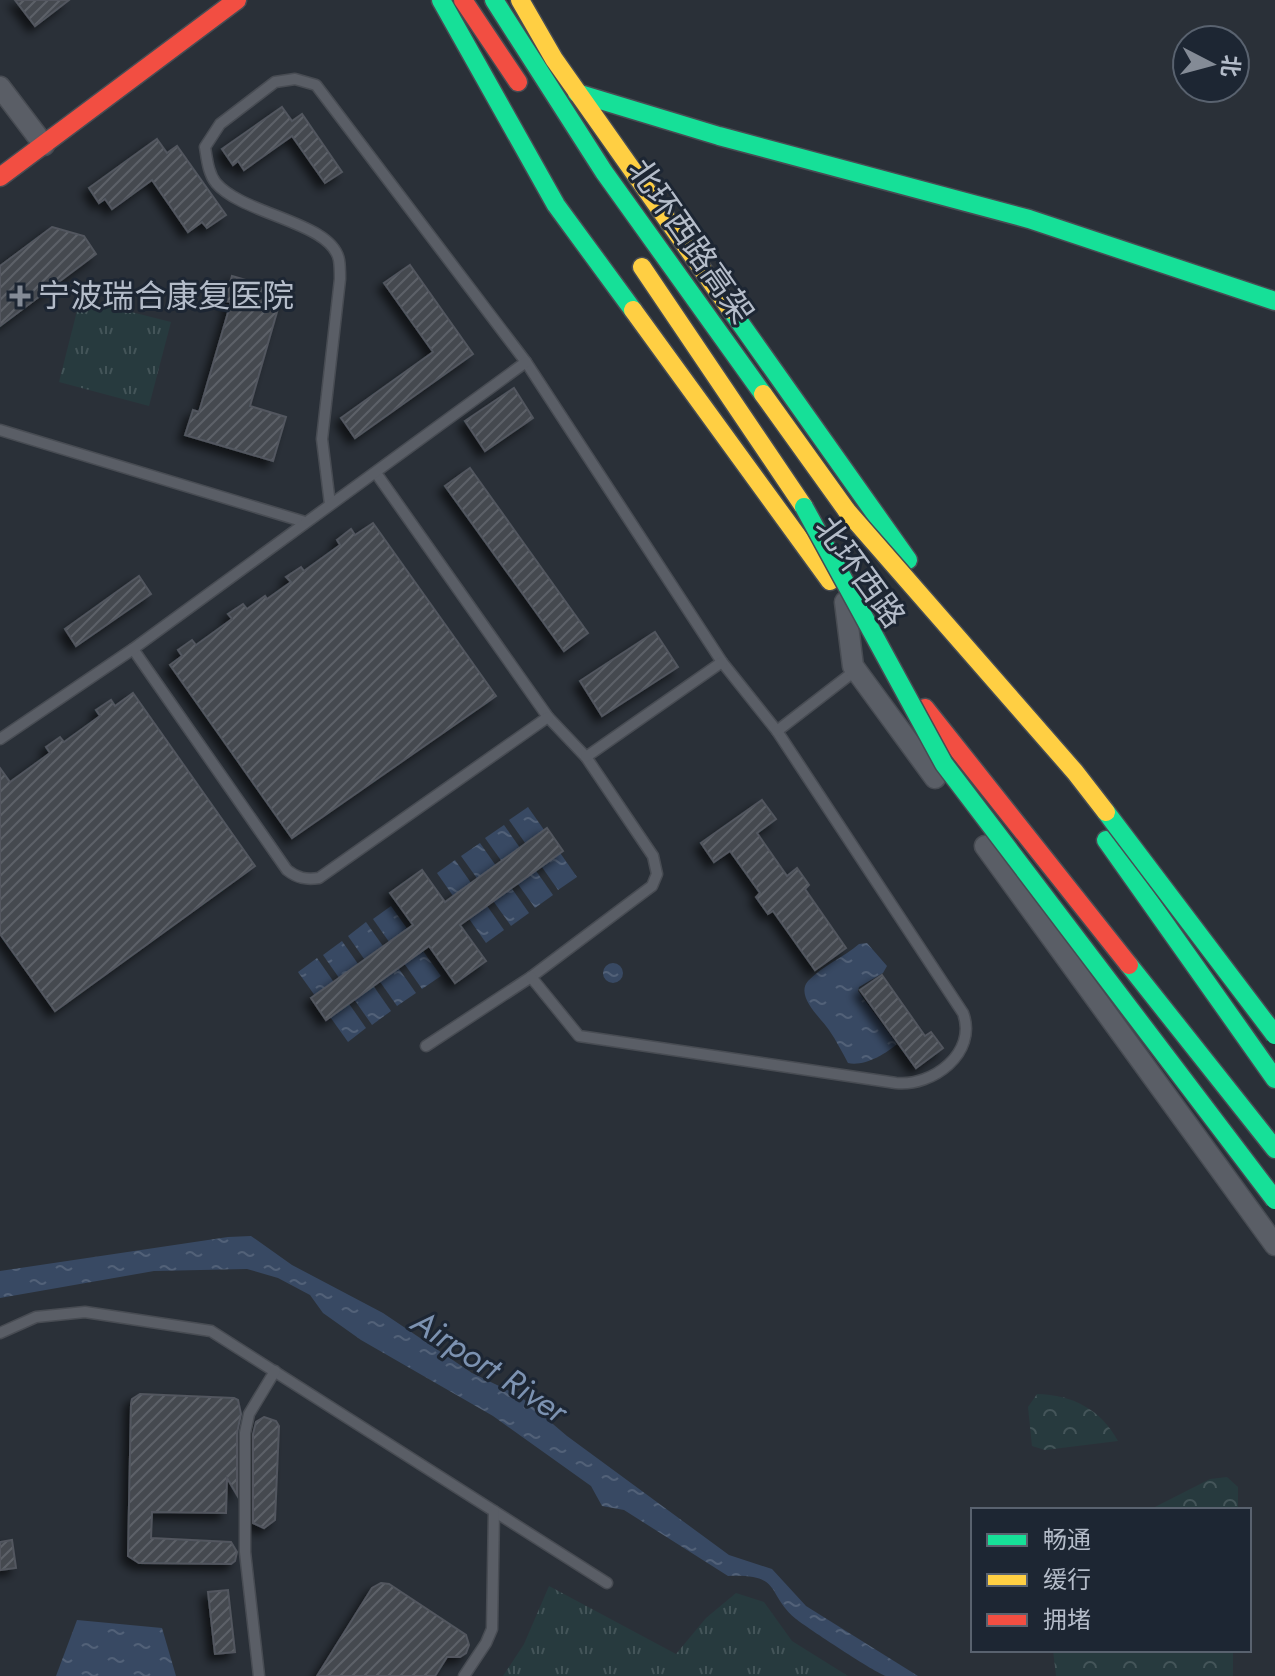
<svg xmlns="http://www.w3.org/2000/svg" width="1275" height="1676" viewBox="0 0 1275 1676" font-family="Jost,'Noto Sans SC',sans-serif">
<defs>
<pattern id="grass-tufts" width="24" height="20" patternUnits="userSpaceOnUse" patternTransform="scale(2)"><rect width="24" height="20" fill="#273a3e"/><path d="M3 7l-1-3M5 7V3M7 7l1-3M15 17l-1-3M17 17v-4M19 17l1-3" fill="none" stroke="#445559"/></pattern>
<pattern id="forest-crowns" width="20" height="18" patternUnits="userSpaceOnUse" patternTransform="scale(2)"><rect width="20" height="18" fill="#273a3e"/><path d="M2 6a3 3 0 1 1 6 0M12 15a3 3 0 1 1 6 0" fill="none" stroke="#445559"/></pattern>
<pattern id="water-ripples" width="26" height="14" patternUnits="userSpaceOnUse" patternTransform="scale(2)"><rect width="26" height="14" fill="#384963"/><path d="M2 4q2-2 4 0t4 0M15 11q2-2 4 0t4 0" fill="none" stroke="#526178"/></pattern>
<pattern id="building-hatch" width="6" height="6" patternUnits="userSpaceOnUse" patternTransform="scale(2)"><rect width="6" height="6" fill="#444950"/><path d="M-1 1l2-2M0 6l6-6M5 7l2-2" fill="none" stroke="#5d6168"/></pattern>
<filter id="shadow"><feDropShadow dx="-6" dy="6" stdDeviation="4" flood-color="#0009"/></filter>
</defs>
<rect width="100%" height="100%" fill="#2a3038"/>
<!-- grass -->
<g fill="url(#grass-tufts)">
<path d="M80 299 171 322 149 406 59 382Z"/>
<path d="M549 1586 676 1654 706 1618 736 1593 764 1602 792 1641 848 1676H503L524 1644Z"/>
</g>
<!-- forest -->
<g fill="url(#forest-crowns)">
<path d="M1037 1394C1073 1395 1100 1409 1118 1441L1045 1450 1032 1446 1028 1407Z"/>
<path d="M1227 1477 1238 1487V1510H1149L1210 1479Z"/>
<path d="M1053 1650H1233V1676H1056Z"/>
</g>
<!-- water -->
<g fill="url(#water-ripples)">
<path d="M528 807 577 877 558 890 509 820Z"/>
<path d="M504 825 553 895 535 908 485 838Z"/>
<path d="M480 843 529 913 511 926 461 856Z"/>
<path d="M455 860 504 930 486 943 437 873Z"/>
<path d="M391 906 441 976 422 989 373 919Z"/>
<path d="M366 922 416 993 397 1006 348 936Z"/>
<path d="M342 941 391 1011 372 1025 323 955Z"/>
<path d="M867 943 887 966 883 973 859 987 858 991 897 1044C886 1054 863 1067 848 1063 842 1052 836 1040 829 1030 821 1018 795 996 808 981 822 966 844 957 859 944Z"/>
<path d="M317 958 366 1028 348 1042 298 972Z"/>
<circle cx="613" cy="973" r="10"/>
<path d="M251 1236 292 1265 383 1313 472 1373 520 1396 567 1436 729 1555 772 1569 806 1606 918 1676C908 1676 896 1676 886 1676 877 1674 806 1627 796 1619 765 1593 784 1574 728 1576L624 1510 602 1506 591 1486 493 1416 361 1340 323 1313 310 1295 278 1278 247 1269 154 1271 0 1298V1271L228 1237Z"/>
<path d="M77 1620 162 1628 176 1676H56Z"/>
</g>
<!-- building -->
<g fill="url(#building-hatch)" stroke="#52575f" stroke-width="2" filter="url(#shadow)">
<path d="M15 0H69L35 26Z"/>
<path d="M282 107 292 121 302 114 342 172 325 183 292 136 244 170 238 161 233 165 222 149Z"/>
<path d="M157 139 167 153 177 146 226 215 207 228 202 222 188 232 152 180 112 209 105 199 99 203 89 188Z"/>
<path d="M52 227 84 236 96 254 0 326V266Z"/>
<path d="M410 265 473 354 355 438 341 418 433 352 384 283Z"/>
<path d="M232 276 283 291 250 406 286 417 273 461 185 435 193 410 199 412 231 302 225 301Z"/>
<path d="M514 388 533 418 485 451 465 421Z"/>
<path d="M470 468 588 633 564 651 445 486Z"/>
<path d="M373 523 496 696 292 838 170 665 182 656 178 650 192 640 196 645 232 619 228 614 243 604 247 609 265 596 267 599 291 582 286 577 301 567 304 571 340 545 337 540 351 529 355 535Z"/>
<path d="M139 576 151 594 76 646 65 629Z"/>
<path d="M655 632 678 667 602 716 580 681Z"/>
<path d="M133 693 255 866 55 1011 0 934V768L10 782 50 753 46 747 60 737 64 742 100 716 96 710 111 700 115 706Z"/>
<path d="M762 800 776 819 757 833 787 876 797 868 809 885 805 889 846 948 815 970 773 911 768 914 756 897 760 893 730 851 714 862 701 843Z"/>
<path d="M547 828 563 851 460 925 486 961 455 983 429 946 326 1020 311 998 413 925 390 893 422 870 445 902Z"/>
<path d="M882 975 925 1036 931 1032 943 1048 916 1068 860 990Z"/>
<path d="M140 1394 234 1398 238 1400 241 1414 237 1433V1495L227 1478 226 1513 152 1512 151 1538 231 1542 237 1552 235 1561 231 1564 139 1563 128 1556 131 1404 132 1399Z"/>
<path d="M264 1417 276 1421 279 1426 275 1520 264 1528 253 1523V1434L256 1422Z"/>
<path d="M12 1540 16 1568 0 1570V1542Z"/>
<path d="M381 1583 389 1584 466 1635 469 1645 466 1653 460 1657H447L435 1676H317L372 1588Z"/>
<path d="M228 1590 235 1652 215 1654 208 1592Z"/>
</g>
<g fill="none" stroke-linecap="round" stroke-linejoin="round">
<defs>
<g id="lane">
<path d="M0 430 305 522"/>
<path d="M376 473 548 717 586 757 653 856 657 874 652 886 531 977 426 1046"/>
<path d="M330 504 322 439 340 279C340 273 340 266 339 260 332 222 243 215 216 183 208 173 207 159 205 147L220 124 275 82 295 79 316 85 526 362 722 662 777 731 963 1013C978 1053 932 1087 896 1083L579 1036 531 977"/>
<path d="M133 649 287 870C297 878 306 880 319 878L548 717"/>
<path d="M777 731 856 670"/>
<path d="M0 739 133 649 526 362"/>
<path d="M586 757 722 662"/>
<path d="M0 1333 36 1317 85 1312 211 1331 607 1583"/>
<path d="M259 1676 245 1552V1433L249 1414 275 1371"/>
<path d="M464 1676 486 1643 492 1629 494 1511"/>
</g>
<g id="street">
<path d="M0 87 44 145"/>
<path d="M845 602 853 666 935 778"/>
<path d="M985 846 1275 1245"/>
</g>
<g id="fast">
<path d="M441 0 556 205 633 310"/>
<path d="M494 0 604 172 763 394"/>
<path d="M577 93 719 136 1029 219 1275 301"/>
<path d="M731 310 908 560"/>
<path d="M1106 840 1275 1079"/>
<path d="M1129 965 1275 1149"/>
</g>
<g id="slow">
<path d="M520 0 554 59 731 310"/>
<path d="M642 267 804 507"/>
<path d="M633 310 830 581"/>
<path d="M763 394 847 511"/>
</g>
<g id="jam">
<path d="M463 0 518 82"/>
<path d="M0 177 237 0"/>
<path d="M925 708 1129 965"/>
</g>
</defs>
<!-- lane casing -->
<use href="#lane" stroke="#484c53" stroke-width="13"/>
<!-- street casing -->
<use href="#street" stroke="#484c53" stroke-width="23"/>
<!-- fast casing -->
<use href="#fast" stroke="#484c53" stroke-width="21"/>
<!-- slow casing -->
<use href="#slow" stroke="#484c53" stroke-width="21"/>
<!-- jam casing -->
<use href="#jam" stroke="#484c53" stroke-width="21"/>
<!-- lane -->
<use href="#lane" stroke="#5a5e66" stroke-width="10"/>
<!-- street -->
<use href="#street" stroke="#5a5e66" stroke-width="20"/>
<!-- fast -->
<use href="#fast" stroke="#16e098" stroke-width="18"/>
<!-- slow -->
<use href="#slow" stroke="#ffcf43" stroke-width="18"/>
<!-- jam -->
<use href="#jam" stroke="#f24e42" stroke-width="18"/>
<defs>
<g id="fast-bridge">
<path d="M804 507 944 764 1275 1200"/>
<path d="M1106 812 1275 1035"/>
</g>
<path id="slow-bridge" d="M847 511 1075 772 1106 812"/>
</defs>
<!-- fast-bridge casing -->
<use href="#fast-bridge" stroke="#474c53" stroke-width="21" stroke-linecap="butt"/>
<!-- slow-bridge casing -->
<use href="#slow-bridge" stroke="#474c53" stroke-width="21" stroke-linecap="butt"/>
<!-- fast-bridge -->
<use href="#fast-bridge" stroke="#16e098" stroke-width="18"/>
<!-- slow-bridge -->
<use href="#slow-bridge" stroke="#ffcf43" stroke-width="18"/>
</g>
<!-- markers -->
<path fill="#848b96" stroke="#1d2633" stroke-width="3" d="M16 284h8v8h8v8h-8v8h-8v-8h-8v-8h8z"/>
<g text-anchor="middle" stroke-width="6" stroke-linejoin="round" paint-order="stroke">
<!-- street labels -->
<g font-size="32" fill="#b4bcc9" stroke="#1d2633">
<text transform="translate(691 241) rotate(55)" y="11">北环西路高架</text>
<text transform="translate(860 572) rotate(54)" y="11">北环西路</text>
</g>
<!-- poi labels -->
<g font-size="32" fill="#b4bcc9" stroke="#1d2633" text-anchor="start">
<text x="38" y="307">宁波瑞合康复医院</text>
</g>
<!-- water labels -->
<g font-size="34" font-style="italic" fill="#7c92b1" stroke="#1d2633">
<text transform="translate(490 1366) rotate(33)" y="12">Airport River</text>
</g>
</g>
<!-- legend -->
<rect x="971" y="1508" width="280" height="144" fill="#1d2633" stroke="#59626f" stroke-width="2"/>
<rect x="987" y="1534" width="40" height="12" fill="#16e098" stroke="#59626f" stroke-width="2"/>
<text x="1043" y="1548" font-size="24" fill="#b4bcc9">畅通</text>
<rect x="987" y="1574" width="40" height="12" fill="#ffcf43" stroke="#59626f" stroke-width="2"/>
<text x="1043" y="1588" font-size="24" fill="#b4bcc9">缓行</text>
<rect x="987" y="1614" width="40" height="12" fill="#f24e42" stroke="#59626f" stroke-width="2"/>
<text x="1043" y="1628" font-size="24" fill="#b4bcc9">拥堵</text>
<!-- north arrow -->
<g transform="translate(1211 64) rotate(96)"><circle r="38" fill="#1d2633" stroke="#59626f" stroke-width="2"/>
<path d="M0-6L14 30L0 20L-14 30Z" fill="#848b96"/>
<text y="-12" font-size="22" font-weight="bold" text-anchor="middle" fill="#b4bcc9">北</text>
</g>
</svg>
